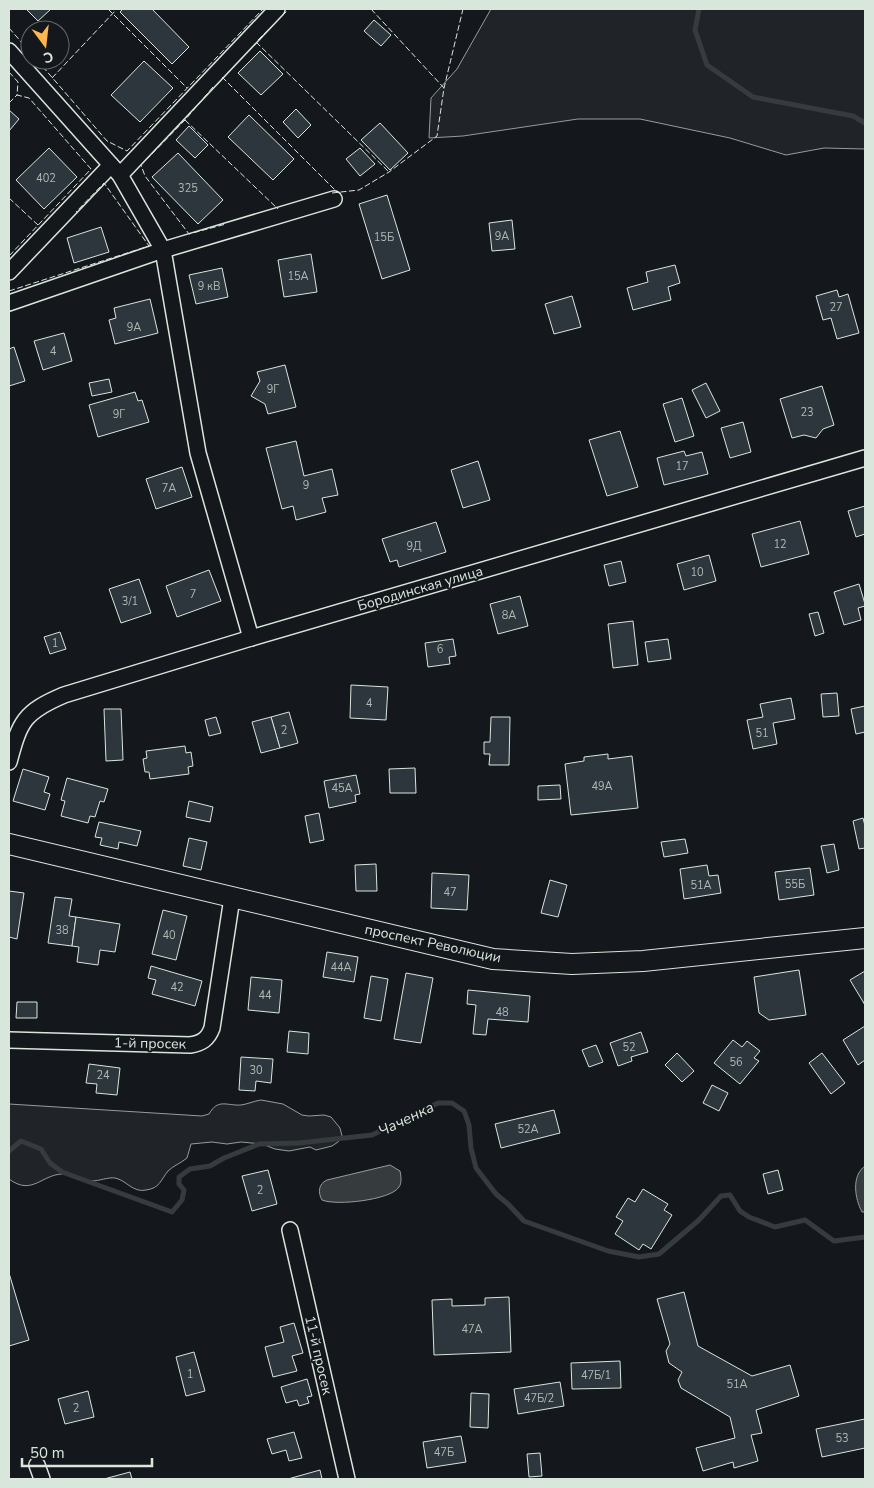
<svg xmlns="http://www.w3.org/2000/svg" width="874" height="1488" viewBox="0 0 874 1488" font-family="'Nunito Sans',sans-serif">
<rect width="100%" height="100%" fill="#14181c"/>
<!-- green -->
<g fill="#202428" stroke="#939e99">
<path d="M491 9H865V149L824 148 786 155 730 138 640 119H578L463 136 429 138 431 98 457 69Z"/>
<path d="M261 1100 283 1104 302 1115 309 1116 324 1115 331 1117 340 1128 342 1136 338 1142 332 1146 316 1150 310 1147 289 1151 275 1149 262 1144 241 1142 227 1144 212 1142 191 1144 187 1158C181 1163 173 1166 168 1171 160 1181 160 1188 146 1190 133 1193 126 1180 115 1178 108 1177 99 1181 92 1181 82 1181 72 1174 62 1174 41 1175 32 1196 9 1179V1104L202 1116 209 1114C218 1098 227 1106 241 1105 248 1104 254 1101 261 1100Z"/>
</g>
<!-- water -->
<g fill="#363b3e" stroke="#939e99">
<path d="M390 1165 400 1171C401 1176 402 1183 399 1187 391 1200 336 1206 322 1200 318 1193 318 1184 327 1180Z"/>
<path d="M865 1166V1212H862C855 1199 851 1176 865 1166Z"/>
</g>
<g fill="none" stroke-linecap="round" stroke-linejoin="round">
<!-- stream -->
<g stroke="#363b3e" stroke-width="5">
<path d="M699 9 695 30 707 65 753 97 853 116 865 123"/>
<path d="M9 1151 21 1141 41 1149 50 1163 62 1172 172 1212 182 1200 184 1190 179 1184V1177L190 1169 210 1166 224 1158 259 1144 299 1143 372 1135 438 1103H452L464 1111 469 1125 471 1148 476 1168 496 1194 508 1204 524 1221 608 1251 639 1257 659 1254 699 1220 721 1196 730 1195 740 1211 749 1217 775 1227 805 1220 834 1241 865 1237"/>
</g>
</g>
<!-- building -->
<g fill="#2c363c" stroke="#d8e6dc">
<path d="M26 9H51L38 21Z"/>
<path d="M123 9H152L189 47 172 64 120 12Z"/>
<path d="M374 20 391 35 381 46 364 31Z"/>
<path d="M260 51 283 74 261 95 238 73Z"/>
<path d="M144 61 173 88 140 122 111 95Z"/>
<path d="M296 109 311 125 298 138 283 122Z"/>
<path d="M9 110 19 119 9 131Z"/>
<path d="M249 115 294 159 273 180 228 137Z"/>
<path d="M380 123 408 153 390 170 361 140Z"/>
<path d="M189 126 208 145 195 158 176 140Z"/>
<path d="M49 148 77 177 44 209 16 180Z"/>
<path d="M360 148 375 164 360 176 346 159Z"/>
<path d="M178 153 223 200 198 224 152 177Z"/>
<path d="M387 195 410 270 382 279 359 204Z"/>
<path d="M512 220 515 249 492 251 489 223Z"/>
<path d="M101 227 109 252 74 263 67 238Z"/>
<path d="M311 254 317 292 284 297 278 260Z"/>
<path d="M675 265 680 283 668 287 671 300 633 310 627 288 648 282 646 272Z"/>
<path d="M222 268 228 297 196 304 189 275Z"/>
<path d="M837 290 839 297 848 294 859 333 837 339 831 318 823 320 816 296Z"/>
<path d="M572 296 581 327 554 334 545 304Z"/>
<path d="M150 299 158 333 115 344 109 320 116 318 114 308Z"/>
<path d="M64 333 72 361 43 370 34 341Z"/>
<path d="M14 347 25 381 9 386V349Z"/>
<path d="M285 365 296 407 268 414 265 404 251 396 260 381 257 372Z"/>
<path d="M109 379 112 392 92 396 89 383Z"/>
<path d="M706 383 720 411 706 418 692 390Z"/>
<path d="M822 386 834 425 823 429 816 438 804 435 792 438 780 399Z"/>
<path d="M135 392 138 401 142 400 149 422 98 437 89 405Z"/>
<path d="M682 398 694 436 675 442 663 404Z"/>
<path d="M743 422 751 452 730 458 721 428Z"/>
<path d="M620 431 638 487 607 496 589 440Z"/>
<path d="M296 441 304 476 332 469 338 495 322 498 326 512 296 520 293 506 282 509 266 448Z"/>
<path d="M684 451 686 456 702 452 708 474 664 485 657 458Z"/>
<path d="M478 461 490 500 463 508 451 470Z"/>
<path d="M182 467 192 497 156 509 146 479Z"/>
<path d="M865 506V534L856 537 848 511Z"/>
<path d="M800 521 809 554 761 567 752 534Z"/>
<path d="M436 522 446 552 399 567 397 560 390 562 382 539Z"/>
<path d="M709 555 716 581 684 590 677 564Z"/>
<path d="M621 561 626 582 609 586 604 565Z"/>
<path d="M209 570 221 601 177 617 166 586Z"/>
<path d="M139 579 151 613 121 623 109 589Z"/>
<path d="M859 584 865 604V606L858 608 861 620 844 625 834 592Z"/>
<path d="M520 596 528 626 498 634 490 604Z"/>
<path d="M818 612 824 633 815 636 809 614Z"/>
<path d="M633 621 638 665 613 668 608 624Z"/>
<path d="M60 632 66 649 50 654 44 637Z"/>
<path d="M453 639 456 656 449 657 450 664 428 667 425 643Z"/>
<path d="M668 639 671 659 648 662 645 642Z"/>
<path d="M351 685 388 687 386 720 350 718Z"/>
<path d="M837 693 839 716 823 717 821 694Z"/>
<path d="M791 698 795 719 773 723 777 744 753 749 747 720 763 717 760 704Z"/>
<path d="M865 706V732L856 734 851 709Z"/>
<path d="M104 709H121L123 760 106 761Z"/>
<path d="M289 712 298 743 280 748 271 717Z"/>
<path d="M216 717 221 733 209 736 205 720Z"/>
<path d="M271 717 280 748 261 753 252 722Z"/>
<path d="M491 717H510L509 765H489L490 754H484V742H490Z"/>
<path d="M185 746 186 753 191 752 193 766 188 767 189 774 150 779 149 772H145L143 759 147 758 146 751Z"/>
<path d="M608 754V759L632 756 638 808 571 815 565 764 584 761V757Z"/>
<path d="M415 768 416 793H390L389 769Z"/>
<path d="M23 769 49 777 44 792 50 794 45 810 13 801Z"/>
<path d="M356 775 360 794 355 795 356 802 329 808 324 781Z"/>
<path d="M67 778 108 789 104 802 100 801 95 817 90 816 88 823 61 816 65 801 61 800Z"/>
<path d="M560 785 561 799 538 800V786Z"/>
<path d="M189 801 213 807 210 822 186 817Z"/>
<path d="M319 813 324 840 310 843 305 816Z"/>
<path d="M863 818 865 826V848L859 849 853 821Z"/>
<path d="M99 822 141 831 137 846 119 842 118 849 100 845 102 838 95 837Z"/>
<path d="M189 838 207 842 201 870 183 866Z"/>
<path d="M685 839 688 853 664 857 661 842Z"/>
<path d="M834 844 839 870 827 873 821 846Z"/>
<path d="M376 864 377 891H356L355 865Z"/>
<path d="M707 865 709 876 718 875 721 893 684 899 680 869Z"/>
<path d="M810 868 814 895 779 900 775 872Z"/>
<path d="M432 873 469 875 467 910 431 908Z"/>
<path d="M550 880 567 885 558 917 541 913Z"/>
<path d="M9 891 24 893 17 939 9 937Z"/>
<path d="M55 897 72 899 69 916 76 917 72 946 48 943Z"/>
<path d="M163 910 187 916 176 960 152 954Z"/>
<path d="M76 917 120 924 115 952 100 950 98 965 77 962 79 947 72 946Z"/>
<path d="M327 952 358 957 354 982 323 977Z"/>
<path d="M151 966 202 981 195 1006 152 994 156 980 148 978Z"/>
<path d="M799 970 806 1015 769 1020 759 1013 754 977Z"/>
<path d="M865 971V1005L850 980Z"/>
<path d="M406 973 433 978 421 1043 394 1039Z"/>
<path d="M371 976 388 979 381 1021 364 1018Z"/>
<path d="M251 977 282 980 279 1013 248 1010Z"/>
<path d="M468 990 530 996 528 1022 488 1019 486 1035 473 1034 476 1005 467 1004Z"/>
<path d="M17 1002H37V1018H16Z"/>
<path d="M865 1026V1060L858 1065 843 1040Z"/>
<path d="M289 1031 309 1033 308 1054 287 1052Z"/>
<path d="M641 1032 648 1052 631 1057 632 1061 618 1066 610 1043Z"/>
<path d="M733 1040 742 1047 747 1041 760 1051 754 1058 759 1061 740 1084 714 1063Z"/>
<path d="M596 1045 603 1062 589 1067 582 1050Z"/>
<path d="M677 1053 694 1071 682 1082 665 1065Z"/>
<path d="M822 1053 845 1083 831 1094 809 1063Z"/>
<path d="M241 1057 273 1059 271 1083 256 1081 255 1091 239 1090Z"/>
<path d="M89 1064 120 1068 117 1095 96 1093 97 1084 86 1083Z"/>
<path d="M712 1085 728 1093 719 1111 703 1103Z"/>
<path d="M554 1110 560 1133 501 1148 495 1124Z"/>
<path d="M268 1170 277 1204 252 1211 242 1176Z"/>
<path d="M778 1170 783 1190 768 1194 763 1174Z"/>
<path d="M643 1189 668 1204 664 1210 672 1215 651 1249 643 1244 639 1250 615 1234 623 1221 616 1217 628 1198 635 1202Z"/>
<path d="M9 1273 29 1340 9 1346Z"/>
<path d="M684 1292 698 1346 752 1376 790 1365 799 1396 756 1410 762 1433 751 1435 758 1461 734 1468 733 1462 703 1471 696 1448 735 1438 730 1417 681 1388 678 1380 682 1372 669 1363 666 1351 670 1344 657 1299Z"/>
<path d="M509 1297 511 1352 434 1355 432 1300 452 1299V1306L485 1305V1298Z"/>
<path d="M294 1323 303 1353 292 1356 297 1371 273 1377 265 1347 284 1342 280 1327Z"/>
<path d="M194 1352 205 1391 186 1396 176 1357Z"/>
<path d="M620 1361 621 1388 572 1389 571 1363Z"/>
<path d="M307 1379 312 1396 307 1397 309 1403 299 1406 297 1400 286 1403 281 1387Z"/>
<path d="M560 1382 564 1406 518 1414 514 1389Z"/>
<path d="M88 1391 94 1417 65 1424 58 1399Z"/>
<path d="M471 1393 489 1394 488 1428 470 1427Z"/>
<path d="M865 1419V1448L822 1457 816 1429Z"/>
<path d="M294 1432 302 1458 289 1461 286 1450 272 1454 267 1439Z"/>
<path d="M461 1436 466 1462 427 1468 423 1442Z"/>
<path d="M540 1453 542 1476 529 1477 527 1454Z"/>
<path d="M320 1470 322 1479H288Z"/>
<path d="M130 1472 132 1479H104Z"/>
</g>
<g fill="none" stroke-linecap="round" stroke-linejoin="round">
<defs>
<g id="minor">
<path d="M9 51 120 175 163 250 198 453 251 638"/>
<path d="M120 175 277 9"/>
<path d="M9 272 111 165"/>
<path d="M9 303 163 250 334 199"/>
<path d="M9 762C20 721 24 712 64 695L251 638 865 458"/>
<path d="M9 1040 190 1045C202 1043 208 1039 212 1028L232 898"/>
<path d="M290 1230 347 1479"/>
<path d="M37 1465 42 1479"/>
</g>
<path id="tertiary" d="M9 844 493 959 572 964 643 961 865 938"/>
</defs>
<!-- minor casing -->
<use href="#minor" stroke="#d8e6dc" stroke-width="18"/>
<!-- tertiary casing -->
<use href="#tertiary" stroke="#d8e6dc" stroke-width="22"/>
<!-- minor -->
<use href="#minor" stroke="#14181c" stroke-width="15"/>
<!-- tertiary -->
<use href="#tertiary" stroke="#14181c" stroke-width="20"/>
<!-- fence -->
<g stroke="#d8e6dc" stroke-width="1" stroke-dasharray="6 2.5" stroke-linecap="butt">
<path d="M108 9 187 88"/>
<path d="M371 9 444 88"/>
<path d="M9 28 30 52"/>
<path d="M258 40 289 9"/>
<path d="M256 42 389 172"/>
<path d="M37 60 107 141 127 151 263 9"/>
<path d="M9 72 18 82 17 95 29 98 91 169 9 256"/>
<path d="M222 77 336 191"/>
<path d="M52 78 117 9"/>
<path d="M213 87 185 120 141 165 145 176 189 234 226 224"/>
<path d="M9 103 17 95"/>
<path d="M185 120 278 209"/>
<path d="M332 193 359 190 389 172 437 136 444 88 463 9"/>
<path d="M9 198 38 225"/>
<path d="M9 291 149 246 104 183 76 212"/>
</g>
</g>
<g text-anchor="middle" stroke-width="4" stroke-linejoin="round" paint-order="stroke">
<!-- number labels -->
<g font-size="11" fill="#adbab4">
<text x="46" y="182">402</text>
<text x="188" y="192">325</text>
<text x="502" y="240">9А</text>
<text x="384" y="241">15Б</text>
<text x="298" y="280">15А</text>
<text x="209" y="290">9 кВ</text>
<text x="836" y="311">27</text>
<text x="134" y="331">9А</text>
<text x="53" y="355">4</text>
<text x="273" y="393">9Г</text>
<text x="807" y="416">23</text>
<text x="119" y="418">9Г</text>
<text x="682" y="470">17</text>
<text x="306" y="489">9</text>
<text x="169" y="492">7А</text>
<text x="780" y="548">12</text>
<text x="414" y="550">9Д</text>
<text x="697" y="576">10</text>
<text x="193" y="598">7</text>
<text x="130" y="605">3/1</text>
<text x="509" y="619">8А</text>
<text x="55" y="647">1</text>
<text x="440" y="653">6</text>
<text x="369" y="707">4</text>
<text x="284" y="734">2</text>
<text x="762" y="737">51</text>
<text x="602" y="790">49А</text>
<text x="342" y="792">45А</text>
<text x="795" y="888">55Б</text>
<text x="701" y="889">51А</text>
<text x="450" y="896">47</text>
<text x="62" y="934">38</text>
<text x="169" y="939">40</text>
<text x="341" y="971">44А</text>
<text x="177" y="991">42</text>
<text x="265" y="999">44</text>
<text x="502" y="1016">48</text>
<text x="629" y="1051">52</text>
<text x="736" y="1066">56</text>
<text x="256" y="1074">30</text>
<text x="103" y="1079">24</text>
<text x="528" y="1133">52А</text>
<text x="260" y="1194">2</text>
<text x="472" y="1333">47А</text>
<text x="190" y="1378">1</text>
<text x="596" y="1379">47Б/1</text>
<text x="737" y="1388">51А</text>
<text x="539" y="1402">47Б/2</text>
<text x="76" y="1412">2</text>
<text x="842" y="1442">53</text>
<text x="444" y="1456">47Б</text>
</g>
<!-- street labels -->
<g font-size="14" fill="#d8e6dc" stroke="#14181c">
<text transform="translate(420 588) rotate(-16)" y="5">Бородинская улица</text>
<text transform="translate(433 943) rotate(12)" y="5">проспект Революции</text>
<text transform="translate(150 1043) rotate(1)" y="5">1-й просек</text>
<text transform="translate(319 1355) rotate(77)" y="5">11-й просек</text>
</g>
<!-- water labels -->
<g font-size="15" font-style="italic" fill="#d8e6dc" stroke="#14181c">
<text transform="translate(406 1119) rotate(-26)" y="5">Чаченка</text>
</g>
</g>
<!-- border -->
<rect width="874" height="1488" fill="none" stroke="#d8e6dc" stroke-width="20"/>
<!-- north arrow -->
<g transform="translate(45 45) rotate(165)"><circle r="24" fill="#14181c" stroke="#626a69"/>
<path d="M0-4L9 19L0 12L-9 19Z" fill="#ffb74d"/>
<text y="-8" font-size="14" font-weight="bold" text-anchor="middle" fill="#d8e6dc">С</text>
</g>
<!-- scale -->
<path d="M22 1458v8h130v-8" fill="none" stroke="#d8e6dc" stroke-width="2.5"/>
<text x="30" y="1458" font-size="15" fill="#d8e6dc" stroke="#14181c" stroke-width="4" paint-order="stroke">50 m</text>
</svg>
